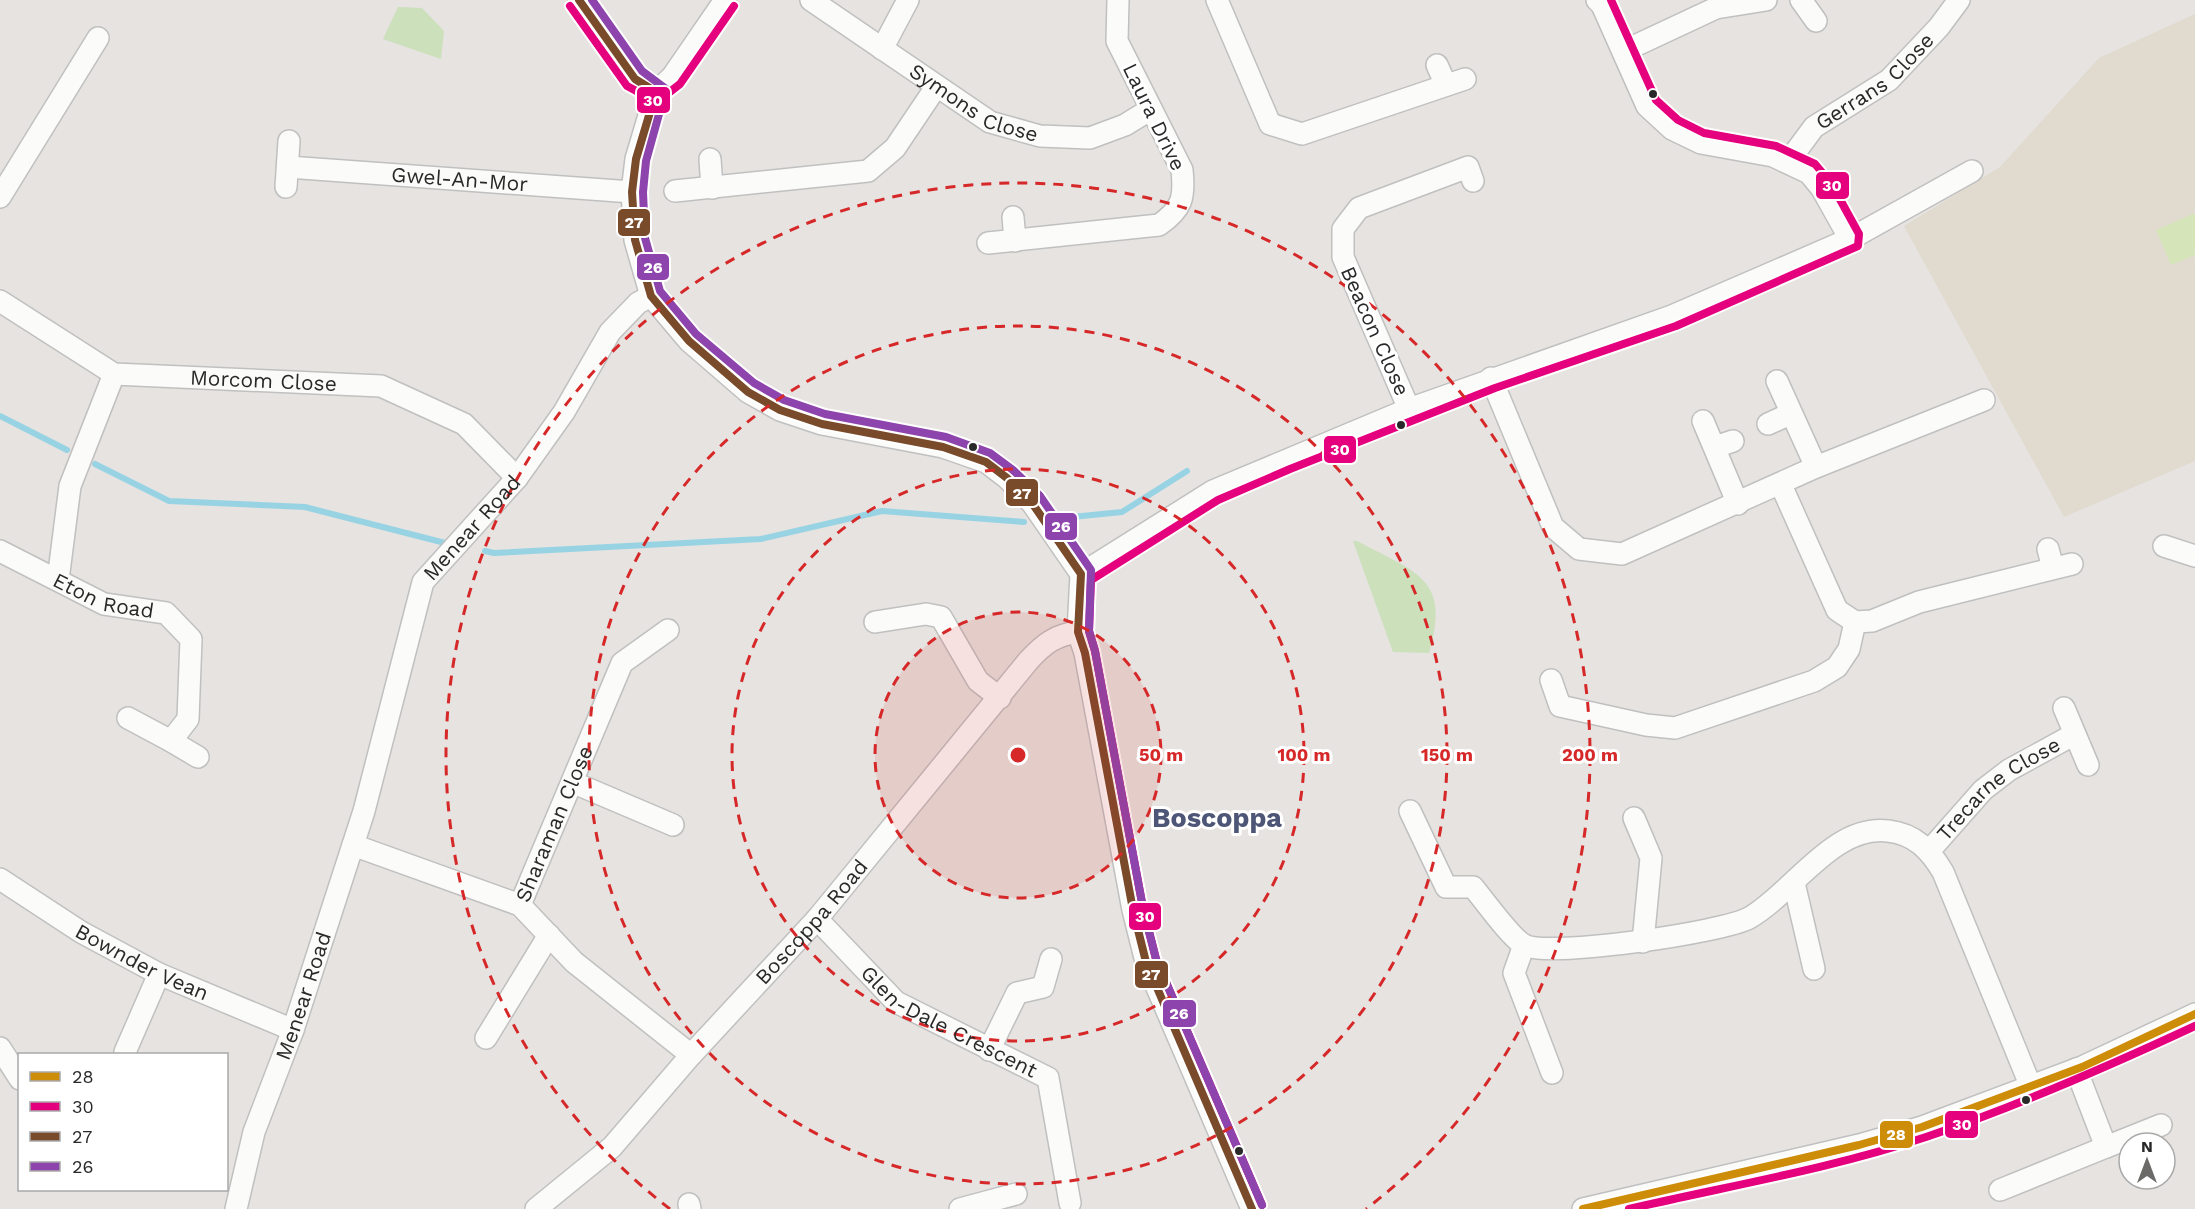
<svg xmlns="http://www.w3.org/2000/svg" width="2195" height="1209" viewBox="0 0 2195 1209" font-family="'Work Sans',sans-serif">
<rect width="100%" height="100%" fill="#e6e3e0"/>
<!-- education -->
<path fill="#e1dacf" d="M2195 14V461L2064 517 1904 226 2000 167 2099 58Z"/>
<!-- green -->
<g fill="#cbe0bb">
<path d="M398 7 422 8 444 31 441 59 383 39Z"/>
<path d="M1353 541H1357C1414 572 1452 577 1429 653L1393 652Z"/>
</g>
<!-- pitch -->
<path fill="#d5e4b9" d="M2195 213V255L2171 265 2156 230Z"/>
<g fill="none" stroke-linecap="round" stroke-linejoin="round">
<!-- stream -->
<g stroke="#98d3e4" stroke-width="6">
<path d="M0 416 67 450"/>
<path d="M95 464 169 501 305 507 449 544"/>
<path d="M1062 518 1122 512 1187 471"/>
<path d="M485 551 494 553 761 539 882 511 1024 522"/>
</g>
<defs>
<g id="minor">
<path d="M579 0 635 79 656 92"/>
<path d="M725 0 672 77 656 92 636 159 632 192 635 240 651 296 689 341 748 392 780 410 822 424 943 447 986 462 1007 478 1032 503 1081 574 1078 632 1085 653 1133 910 1146 962 1252 1209"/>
<path id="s1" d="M811 0 990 122 1040 136 1090 138 1125 125 1151 109"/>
<path d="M1217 0 1270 124 1302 134 1465 79"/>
<path d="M1597 0 1602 5 1647 106 1672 129 1701 143 1773 156 1809 173 1822 189 1850 239"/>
<path d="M1801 0 1816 21"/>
<path d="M882 49 908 0"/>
<path d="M1624 51 1716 8 1766 0"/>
<path d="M1437 65 1446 85"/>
<path d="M710 159 712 188"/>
<path id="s2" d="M1788 162 1814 127 1889 80 1939 27 1959 0"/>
<path id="s3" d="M288 167 632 192"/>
<path d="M286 187 289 141"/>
<path d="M675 191 868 171 895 148 936 87"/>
<path d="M0 197 98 38"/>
<path d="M1013 217 1015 241"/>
<path d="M988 243 1159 225C1182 209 1185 198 1182 170L1117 41 1118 0"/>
<path id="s4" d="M0 301 114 374 381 386 464 424 517 478"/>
<path d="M1491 378 1553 527 1579 549 1622 554 1816 467 1984 400"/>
<path d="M1777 381 1816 467"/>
<path d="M1409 409 1343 257V229L1359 208 1468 167 1473 181"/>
<path d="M1703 421 1738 504"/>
<path d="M1768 424 1790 414"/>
<path d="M1715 447 1733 441"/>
<path d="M1781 485 1837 610 1855 622"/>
<path d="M2164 546 2195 556"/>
<path d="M2048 549 2053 568"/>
<path id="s5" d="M0 551 104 604 166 613 191 639 188 719 171 741 128 718"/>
<path d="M1081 574 1213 491 1409 409 1672 316 1850 239 1972 171"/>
<path d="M58 580 70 486 114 374"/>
<path d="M875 622 926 614 941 617 978 681 1000 698"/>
<path d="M1855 622 1872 621 1919 602 2072 564"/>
<path d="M1551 680 1560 706 1646 725 1675 728 1814 681 1837 667 1849 649 1855 622"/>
<path d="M2064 708 2088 765"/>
<path d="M171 741 198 757"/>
<path d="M572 782 673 825"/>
<path d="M1410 811 1446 887H1473C1484 900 1511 938 1524 945 1549 958 1724 932 1749 918 1793 893 1833 824 1888 831 1915 834 1930 850 1943 872L2031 1087"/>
<path d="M1634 818 1651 858 1643 942"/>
<path d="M353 845 520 905 574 962 691 1055"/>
<path id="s6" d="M1930 850 1983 790 2009 770 2073 735"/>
<path id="s7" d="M0 879 81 932 159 974 293 1030"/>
<path d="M1794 883 1814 969"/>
<path id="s8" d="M520 905 622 663 668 630"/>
<path id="s9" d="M817 919 896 1002 1048 1078 1070 1203"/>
<path d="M1524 945 1514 973 1552 1073"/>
<path d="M486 1038 549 935"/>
<path d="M0 1048 20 1079"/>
<path d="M989 1050 1017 993 1043 987 1051 959"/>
<path d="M125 1052 159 974"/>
<path d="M2106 1147 2161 1125"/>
<path d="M2000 1190 2106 1147 2076 1069"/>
<path d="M689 1204 690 1209"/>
<path id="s10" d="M236 1209 254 1132 293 1030 364 811 423 582 517 478 564 412 610 332 638 303 651 296"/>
<path id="s11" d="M536 1209 612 1147 691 1055 817 919 1029 660C1044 644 1055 635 1078 632"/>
<path d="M960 1209 1016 1194"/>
<path d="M1583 1209 1859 1145 1922 1127 2082 1067 2195 1014"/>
</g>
</defs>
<!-- minor casing -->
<use href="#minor" stroke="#c0c0c1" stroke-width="24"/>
<!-- minor -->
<use href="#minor" stroke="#fbfbfa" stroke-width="21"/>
<defs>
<path id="bus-1" d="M1583 1209 1859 1145 1922 1127 2082 1067 2195 1014"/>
<g id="bus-2">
<path d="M570 6 627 86 657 102 680 84 734 6"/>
<path d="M1262 1205 1156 959 1143 908 1095 651 1089 631 1091 580 1218 500 1290 469 1495 388 1676 326 1858 246 1859 234 1831 183 1815 164 1776 146 1704 133 1678 120 1656 100 1611 0"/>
<path d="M1629 1209C1728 1186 1830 1169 1926 1137 2018 1106 2107 1067 2195 1026"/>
</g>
<path id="bus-3" d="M579 0 635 79 656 92 636 159 632 192 635 240 651 296 689 341 748 392 780 410 822 424 943 447 986 462 1007 478 1032 503 1081 574 1078 632 1085 653 1133 910 1146 962 1252 1209"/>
<path id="bus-4" d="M592 0 642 71 666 89 646 161 643 192 645 238 660 291 696 334 754 383 784 400 825 414 946 437 990 453 1013 470 1040 496 1091 570 1089 631 1095 651 1143 908 1156 959 1262 1205"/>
</defs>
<!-- bus-1 casing -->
<use href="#bus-1" stroke="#fff" stroke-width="12"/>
<!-- bus-2 casing -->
<use href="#bus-2" stroke="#fff" stroke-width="12"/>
<!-- bus-3 casing -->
<use href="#bus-3" stroke="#fff" stroke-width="12"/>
<!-- bus-4 casing -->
<use href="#bus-4" stroke="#fff" stroke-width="12"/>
<!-- bus-1 -->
<use href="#bus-1" stroke="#ce8d08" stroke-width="8"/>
<!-- bus-2 -->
<use href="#bus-2" stroke="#e5007d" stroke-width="8"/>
<!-- bus-3 -->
<use href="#bus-3" stroke="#7a4b2a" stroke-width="8"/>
<!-- bus-4 -->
<use href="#bus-4" stroke="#8e44ad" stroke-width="8"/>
</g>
<!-- distance rings -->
<circle cx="1018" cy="755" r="143" fill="#d62828" fill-opacity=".12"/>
<g fill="none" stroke="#d62828" stroke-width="3" stroke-dasharray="10 8">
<circle cx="1018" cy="755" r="143"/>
<circle cx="1018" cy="755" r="286"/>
<circle cx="1018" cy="755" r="429"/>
<path d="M670 1209A572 572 0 1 1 1366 1209"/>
</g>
<!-- markers -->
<g fill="#292929" stroke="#fff" stroke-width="2">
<circle cx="1653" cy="94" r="5"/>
<circle cx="1401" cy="425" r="5"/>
<circle cx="973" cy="447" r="5"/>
<circle cx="2026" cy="1100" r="5"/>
<circle cx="1239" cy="1151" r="5"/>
</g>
<g text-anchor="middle" stroke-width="6" stroke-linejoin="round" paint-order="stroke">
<!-- street labels -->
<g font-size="21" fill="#292929" stroke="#fff">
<text dy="7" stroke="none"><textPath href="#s2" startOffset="120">Gerrans Close</textPath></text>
<text dy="7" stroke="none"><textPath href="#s1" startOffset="194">Symons Close</textPath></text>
<text transform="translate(1154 117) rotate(64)" y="7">Laura Drive</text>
<text dy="7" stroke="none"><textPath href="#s3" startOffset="172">Gwel-An-Mor</textPath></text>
<text transform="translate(1375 331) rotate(66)" y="7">Beacon Close</text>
<text dy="7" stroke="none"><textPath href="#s4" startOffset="285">Morcom Close</textPath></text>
<text dy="7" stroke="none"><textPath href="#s10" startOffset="728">Menear Road</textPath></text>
<text dy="7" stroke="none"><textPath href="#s5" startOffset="114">Eton Road</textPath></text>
<text dy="7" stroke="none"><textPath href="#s6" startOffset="93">Trecarne Close</textPath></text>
<text dy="7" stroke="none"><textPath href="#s8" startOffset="88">Sharaman Close</textPath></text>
<text dy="7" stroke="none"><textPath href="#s11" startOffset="399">Boscoppa Road</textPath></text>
<text dy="7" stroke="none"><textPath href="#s7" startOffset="165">Bownder Vean</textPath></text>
<text dy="7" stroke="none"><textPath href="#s10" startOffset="224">Menear Road</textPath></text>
<text dy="7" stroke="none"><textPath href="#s9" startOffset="170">Glen-Dale Crescent</textPath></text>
</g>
<!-- district labels -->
<g font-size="27" font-weight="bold" fill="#4d5676" stroke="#fff">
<text x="1217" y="827">Boscoppa</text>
</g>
</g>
<circle cx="1018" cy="755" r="9" fill="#d62828" stroke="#fff" stroke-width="3"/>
<g font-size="18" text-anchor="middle" font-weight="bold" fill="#d62828" stroke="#fff" stroke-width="6" stroke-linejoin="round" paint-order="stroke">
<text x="1161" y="761">50 m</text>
<text x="1304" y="761">100 m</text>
<text x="1447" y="761">150 m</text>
<text x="1590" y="761">200 m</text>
</g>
<g stroke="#fff" stroke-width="2">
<rect x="636" y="86" width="35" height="28" rx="6" fill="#e5007d"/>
<rect x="1815" y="171" width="35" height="29" rx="6" fill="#e5007d"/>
<rect x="617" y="208" width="34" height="29" rx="6" fill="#7a4b2a"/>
<rect x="636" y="253" width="34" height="28" rx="6" fill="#8e44ad"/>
<rect x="1323" y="435" width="34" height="29" rx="6" fill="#e5007d"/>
<rect x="1005" y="478" width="34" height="29" rx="6" fill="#7a4b2a"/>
<rect x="1044" y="512" width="34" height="29" rx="6" fill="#8e44ad"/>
<rect x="1128" y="902" width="34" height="29" rx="6" fill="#e5007d"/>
<rect x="1134" y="960" width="35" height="29" rx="6" fill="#7a4b2a"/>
<rect x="1162" y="999" width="35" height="29" rx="6" fill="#8e44ad"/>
<rect x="1944" y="1110" width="35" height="29" rx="6" fill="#e5007d"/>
<rect x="1879" y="1120" width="35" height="29" rx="6" fill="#ce8d08"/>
</g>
<g font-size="16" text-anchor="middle" font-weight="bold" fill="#fff">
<text x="653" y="106">30</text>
<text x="1832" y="191">30</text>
<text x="634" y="228">27</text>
<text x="653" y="273">26</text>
<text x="1340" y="455">30</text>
<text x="1022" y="499">27</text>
<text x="1061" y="532">26</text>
<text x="1145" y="922">30</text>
<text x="1151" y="980">27</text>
<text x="1179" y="1019">26</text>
<text x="1962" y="1130">30</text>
<text x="1896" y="1140">28</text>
</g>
<!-- legend -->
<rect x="18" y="1053" width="210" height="138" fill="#ffffff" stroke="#a9a9a9" stroke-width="1.5"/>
<rect x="30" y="1072" width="30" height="9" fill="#ce8d08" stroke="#a9a9a9" stroke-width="1.5"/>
<text x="72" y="1083" font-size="18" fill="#292929">28</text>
<rect x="30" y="1102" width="30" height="9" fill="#e5007d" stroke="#a9a9a9" stroke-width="1.5"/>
<text x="72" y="1113" font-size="18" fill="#292929">30</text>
<rect x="30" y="1132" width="30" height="9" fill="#7a4b2a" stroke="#a9a9a9" stroke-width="1.5"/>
<text x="72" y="1143" font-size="18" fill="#292929">27</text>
<rect x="30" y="1162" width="30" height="9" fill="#8e44ad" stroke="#a9a9a9" stroke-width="1.5"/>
<text x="72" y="1173" font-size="18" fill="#292929">26</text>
<!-- north arrow -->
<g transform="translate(2147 1161)"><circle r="28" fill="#ffffff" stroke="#a9a9a9" stroke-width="1.5"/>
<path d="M0-4.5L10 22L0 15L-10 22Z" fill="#6b6a69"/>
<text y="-9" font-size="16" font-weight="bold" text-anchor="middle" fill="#292929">N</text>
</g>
</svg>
